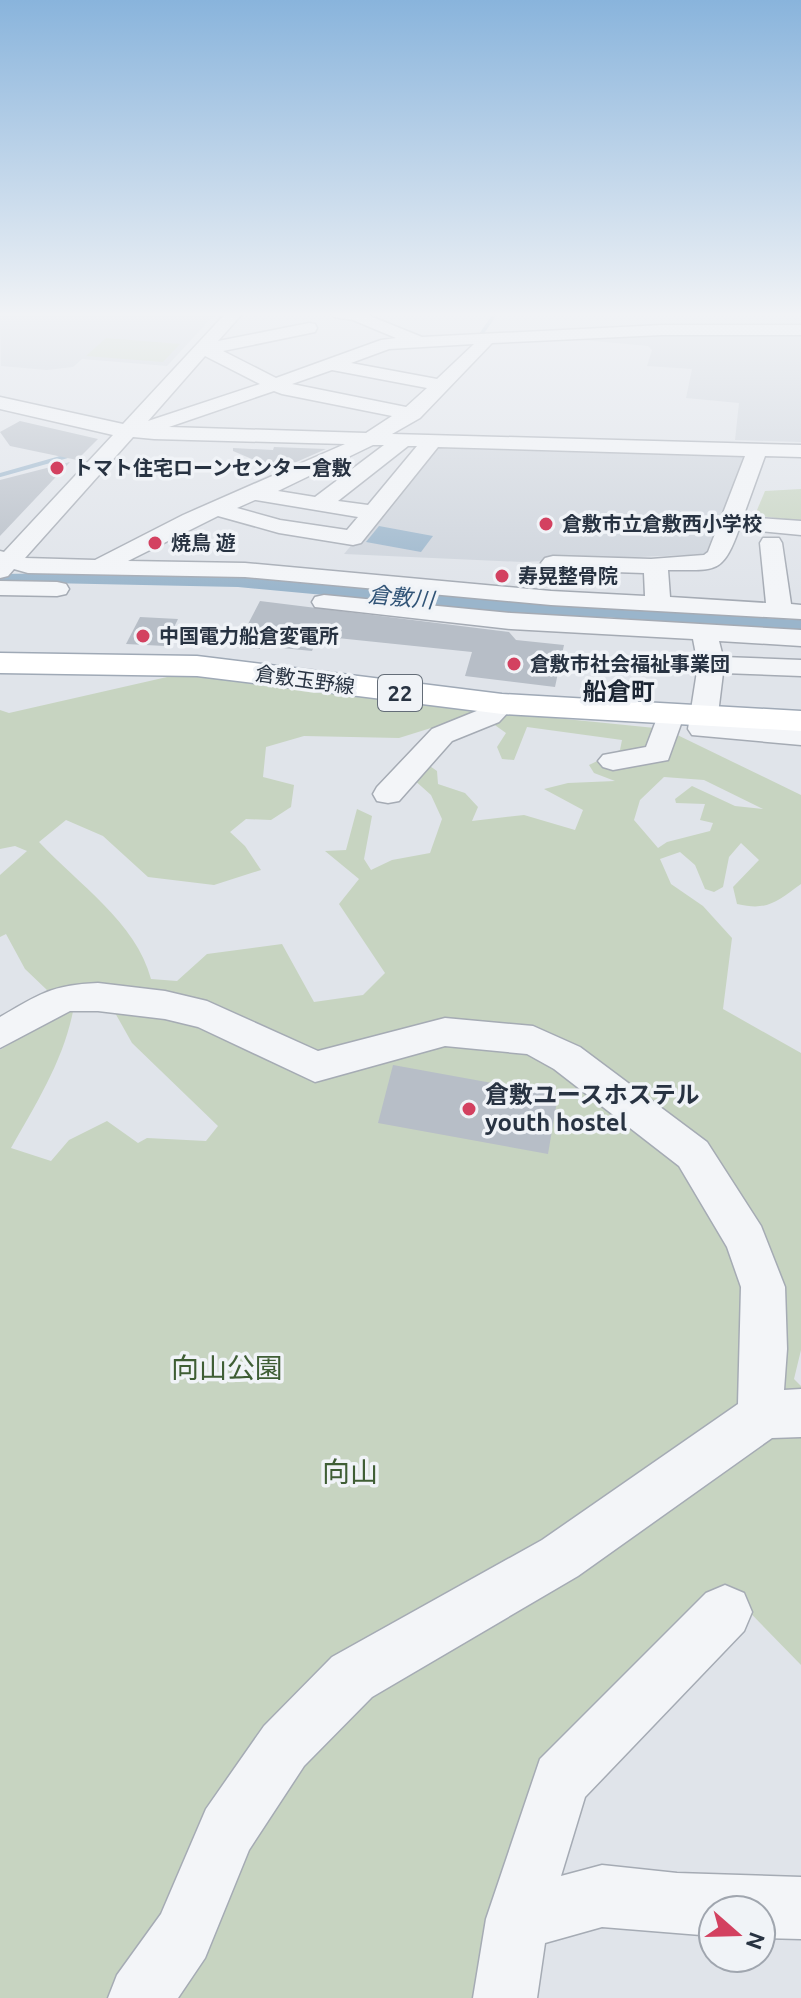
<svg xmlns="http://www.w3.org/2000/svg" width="801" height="1998" viewBox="0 0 801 1998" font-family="Ubuntu,'Noto Sans JP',sans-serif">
<rect width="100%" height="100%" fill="#e0e4ea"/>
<!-- built -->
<g fill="#ced4dc">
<path d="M0 314H215L167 366 82 359 73 367 47 370 1 366Z"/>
<path d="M659 335H801V442L735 440 739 403 686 398 692 369 647 366 652 350 648 346 572 339Z"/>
<path d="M432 448 748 457 711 554 522 562 344 554Z"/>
</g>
<!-- green -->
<g fill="#c7d4c1" fill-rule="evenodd">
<path d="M106 338 180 344 163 362 86 356Z"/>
<path d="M801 489V521L759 516 757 510 765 491Z"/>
<path d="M211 667 437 706 665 729 801 795V884C776 902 768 911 737 904L733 887 759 860 741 843 729 857 723 887 714 892 705 889 695 865 680 852 660 859 671 884 703 906 732 938 723 1009 801 1053V1350L794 1379 801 1386V1665L726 1588 543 1773 483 1998H0V1050L29 1032 47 990 25 969 6 934 0 937V875L27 851 15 846 0 849V710L9 713ZM492 723 506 733 497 747 502 759 514 760 527 727 622 740 620 750 589 765 594 773 615 781 568 783 544 789 583 810 575 830 524 815 472 821 478 807 465 793 438 784 437 771 424 762 403 770 431 795 442 819 430 853 392 860 371 870 364 859 372 816 357 809 346 850 325 851 359 879 339 904 385 973 363 995 314 1002 282 944 207 954 177 981 151 979C136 922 78 884 39 842L66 820 103 836 148 877 214 885 261 870 245 846 230 832 246 819 271 820 291 807 294 785 263 777 266 747 304 736 399 738 431 728 470 733ZM664 777 704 780 763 809 735 806 692 786 675 799 676 803 705 804 700 820 713 823 710 831 667 842 658 848 634 820 640 800ZM74 1006 114 1011 132 1043 218 1126 206 1141 147 1138 138 1143 107 1121 69 1140 51 1161 11 1148C37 1102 65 1058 74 1006Z"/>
</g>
<!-- water -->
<g fill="#9ab5cb">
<path d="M379 526 433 536 421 552 366 542Z"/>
<path d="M68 573 244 577 551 605 801 620V631L602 617 594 620 238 587 0 582V574Z"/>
</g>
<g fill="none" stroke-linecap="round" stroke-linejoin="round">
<!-- stream -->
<g stroke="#9ab5cb" stroke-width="4">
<path d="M476 342 495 314"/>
<path d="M0 475 71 455"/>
</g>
</g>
<!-- building -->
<g fill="#b7bec7">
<path d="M20 421 98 439 77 460 10 446 0 432Z"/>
<path d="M274 447 326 449 278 470 233 451V448L273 450Z"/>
<path d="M70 462 0 536V480Z"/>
<path d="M260 601 509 632 516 640 564 645 555 687 465 676 472 652 318 636 312 651 262 646 260 649 236 647Z"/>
<path d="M140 617 178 619 165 646 126 644Z"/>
<path d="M393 1065 558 1095 548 1154 378 1123Z"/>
</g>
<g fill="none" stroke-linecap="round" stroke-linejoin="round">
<defs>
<g id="minor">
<path d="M225 314H242L218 341 309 323 315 324 317 328 315 332 223 351 276 378 381 340 396 338 353 320 334 317 332 314H365L422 337 662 325H801V335H662L492 343 420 418 392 434 801 445V457L765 456 743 517 801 521V535L739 529C722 577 714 569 668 570L670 597 766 603 760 543 763 538H779L782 543 791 604 801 605V619L551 605 245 577 28 573 14 569 8 576 0 578V551L4 552 113 435 0 409V397L123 424ZM474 344 437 379 351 363 389 349ZM205 356 260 384 148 421ZM332 370 427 388 406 407 292 384ZM274 391 282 394 392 416 366 433 169 427ZM133 437 154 439 345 444 183 515 95 560 25 558ZM373 445H384L315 497 278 491ZM408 446H417L368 505 338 501ZM438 447 745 456 708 552 704 555 651 559 553 556 545 558 541 563 545 568 553 570 644 573 645 596 551 591 245 563 128 561 218 516 279 533 353 545 361 543ZM255 500H256L358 517 347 530 280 520 237 508Z"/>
<path d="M0 581 57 582 66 584 69 589 66 594 57 596 0 595Z"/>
<path d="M324 595 511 613 801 630V646L719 641 723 657 801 660V676L723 673 717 722 801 727V745L692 735 688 729 698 665 693 639 511 629 315 607 312 602 315 597Z"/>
<path d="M502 696 512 698 516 704 499 722 452 741 399 801 388 803 377 801 373 794 377 787 432 729 479 710 492 698Z"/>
<path d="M667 716 677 718 681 724 668 760 613 770 603 767 598 761 603 755 646 747 657 718Z"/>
<path d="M98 983 165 991 207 1001 318 1051 445 1018 533 1026 580 1047 707 1142 761 1226 785 1287 787 1349 784 1390 801 1389V1437L772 1438 578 1576 372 1697 304 1766 249 1850 205 1958 178 1998H108L117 1975 161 1914 206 1809 264 1726 332 1657 542 1540 738 1404 741 1287 727 1247 679 1166 554 1069 527 1054 445 1046 315 1082 198 1027 165 1019 98 1011H70L0 1048V1017C40 994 51 985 98 983Z"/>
<path d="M725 1585 744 1593 752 1612 744 1631 585 1797 561 1876 602 1865 677 1873 801 1877V1939L761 1938V1910H713V1936L602 1927 545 1943 537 1998H473L486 1919 540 1759 706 1593Z"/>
</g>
<path id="major" d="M0 653 197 656 502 694 801 711V731L502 714 197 676 0 673Z"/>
</defs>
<!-- minor casing -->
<use href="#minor" stroke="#a5abb4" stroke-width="3"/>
<!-- major casing -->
<use href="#major" stroke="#9fa9b6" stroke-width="3"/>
<!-- minor -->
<use href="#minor" fill="#f3f5f8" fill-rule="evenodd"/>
<!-- major -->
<use href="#major" fill="#fff" fill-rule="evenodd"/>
</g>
<!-- sky -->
<linearGradient id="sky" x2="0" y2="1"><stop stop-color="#89b4dc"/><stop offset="0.53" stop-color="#f1f3f6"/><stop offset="1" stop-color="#f1f3f6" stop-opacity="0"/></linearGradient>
<rect width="801" height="593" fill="url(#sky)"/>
<!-- markers -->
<g fill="#d34160" stroke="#f0f3f7" stroke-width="3">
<circle cx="57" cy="468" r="8"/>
<circle cx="546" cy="524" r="8"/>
<circle cx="155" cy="543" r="8"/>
<circle cx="502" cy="576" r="8"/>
<circle cx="143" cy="636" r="8"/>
<circle cx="514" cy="664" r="8"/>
<circle cx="469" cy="1109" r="8"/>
</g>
<g text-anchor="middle" stroke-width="7" stroke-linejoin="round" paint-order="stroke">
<!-- far-poi labels -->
<g font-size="20" font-weight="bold" fill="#283342" stroke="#f0f3f7" text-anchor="start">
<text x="73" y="475">トマト住宅ローンセンター倉敷</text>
<text x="562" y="531">倉敷市立倉敷西小学校</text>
<text x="171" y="550">焼鳥 遊</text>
<text x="518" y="583">寿晃整骨院</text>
<text x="159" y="643">中国電力船倉変電所</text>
<text x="530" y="671">倉敷市社会福祉事業団</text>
</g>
<!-- far-street labels -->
<g font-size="20" fill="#283342" stroke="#f0f3f7">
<text transform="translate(305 680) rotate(8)" y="7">倉敷玉野線</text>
</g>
<!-- far-water labels -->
<g font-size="22" font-style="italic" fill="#315477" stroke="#f0f3f7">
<text transform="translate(401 597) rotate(5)" y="8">倉敷川</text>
</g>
<!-- shield labels -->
<rect fill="#f0f3f7" stroke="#646d78" stroke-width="2" x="378" y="675" width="44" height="36" rx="6"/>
<g font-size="22" font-weight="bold" fill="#283342">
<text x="400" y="701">22</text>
</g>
<!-- far-quarter labels -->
<g font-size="24" font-weight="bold" fill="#1a2432" stroke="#f0f3f7">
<text x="619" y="700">船倉町</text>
</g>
<!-- poi labels -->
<g font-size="24" font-weight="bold" fill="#283342" stroke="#f0f3f7" text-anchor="start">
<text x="485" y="1103">倉敷ユースホステル<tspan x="485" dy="28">youth hostel</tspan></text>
</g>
<!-- near-park labels -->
<g font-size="28" fill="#3f5e35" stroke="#f0f3f7">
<text x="227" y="1378">向山公園</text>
<text x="350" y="1482">向山</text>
</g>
</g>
<!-- north arrow -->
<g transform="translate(737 1934) rotate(110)"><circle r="38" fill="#f0f3f7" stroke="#a0a6af" stroke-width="2"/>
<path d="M0-6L14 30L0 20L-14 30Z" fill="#d34160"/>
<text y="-12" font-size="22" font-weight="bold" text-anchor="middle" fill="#283342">N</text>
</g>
</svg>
